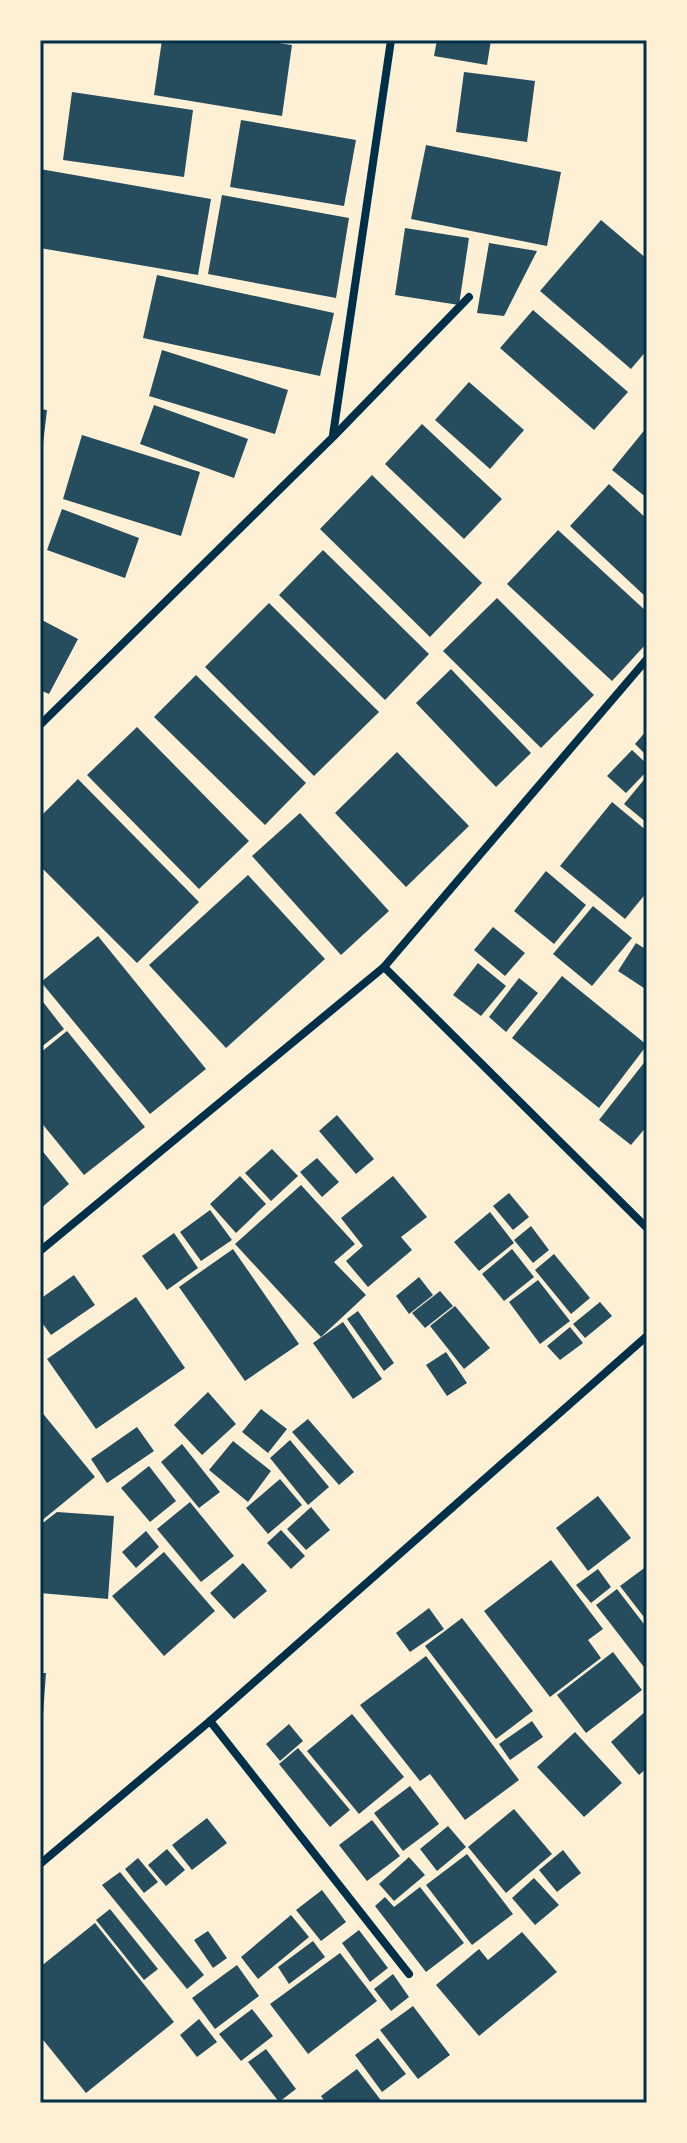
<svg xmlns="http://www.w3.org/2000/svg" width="687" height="2143" viewBox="0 0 687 2143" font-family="Cabin,sans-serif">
<rect width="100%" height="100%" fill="#fdf0d5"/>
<!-- building -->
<g fill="#264d5e">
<path d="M162 40H257L292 45 282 116 154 95Z"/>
<path d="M437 40H491L487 65 434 56Z"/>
<path d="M464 72 535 81 527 142 456 132Z"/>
<path d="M72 92 193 110 184 177 63 160Z"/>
<path d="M241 120 356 140 344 206 230 187Z"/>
<path d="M426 145 561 172 547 246 411 219Z"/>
<path d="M40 169 211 199 198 275 40 248Z"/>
<path d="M222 195 349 218 336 298 208 274Z"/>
<path d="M601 220 647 259V350L631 369 540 291Z"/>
<path d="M405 228 469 238 459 305 395 295Z"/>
<path d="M489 243 537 251 504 316 477 313Z"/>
<path d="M157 275 334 313 320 376 143 338Z"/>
<path d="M533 310 628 392 594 430 500 348Z"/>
<path d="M162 350 288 390 275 434 149 396Z"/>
<path d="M469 382 524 430 490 469 435 420Z"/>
<path d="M154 405 248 439 234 478 140 444Z"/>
<path d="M40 409 47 410 42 453H40Z"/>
<path d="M422 424 502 499 464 539 385 464Z"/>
<path d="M647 427V498L612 470Z"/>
<path d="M82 435 200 472 181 536 63 499Z"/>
<path d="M372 475 482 583 430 637 320 529Z"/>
<path d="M609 484 647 519V598L570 526Z"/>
<path d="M62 509 139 538 125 578 47 550Z"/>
<path d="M558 530 647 612V643L612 681 507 584Z"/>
<path d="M323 550 429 654 385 700 279 595Z"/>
<path d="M497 598 594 695 541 748 443 651Z"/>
<path d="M269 603 379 712 314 776 205 667Z"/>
<path d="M40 619 78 639 49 694 40 690Z"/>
<path d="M451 669 531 753 496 787 416 703Z"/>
<path d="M196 675 306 783 265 825 154 717Z"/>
<path d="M137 727 249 841 199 889 87 775Z"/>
<path d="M647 730V756L635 744Z"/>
<path d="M632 750 647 764V771L626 793 607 776Z"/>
<path d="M397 752 469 826 406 887 335 813Z"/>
<path d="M647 776V823L624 804Z"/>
<path d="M78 779 199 902 137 963 40 866V817Z"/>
<path d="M612 802 647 831V892L625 919 560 866Z"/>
<path d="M300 813 389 911 341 955 252 856Z"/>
<path d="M546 871 586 905 554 944 514 911Z"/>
<path d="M248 875 325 959 226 1048 149 965Z"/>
<path d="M593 906 632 938 592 986 553 954Z"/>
<path d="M493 927 525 953 505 976 474 950Z"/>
<path d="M98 936 206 1069 150 1114 41 982Z"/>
<path d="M636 943 647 950V990L618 971Z"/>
<path d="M478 963 506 986 481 1016 453 995Z"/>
<path d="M562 976 647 1045 599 1108 512 1038Z"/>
<path d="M519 978 538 993 506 1032 489 1017Z"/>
<path d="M40 998 64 1029 40 1048Z"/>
<path d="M67 1031 145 1127 84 1175 40 1121V1053Z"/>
<path d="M647 1059V1126L631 1145 599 1120Z"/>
<path d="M337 1115 374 1159 356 1174 319 1131Z"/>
<path d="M40 1148 69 1184 40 1209Z"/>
<path d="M272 1149 298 1176 271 1201 245 1173Z"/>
<path d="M317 1158 339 1182 322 1197 300 1172Z"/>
<path d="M240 1176 266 1204 236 1233 210 1204Z"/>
<path d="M393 1176 427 1217 401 1237 412 1250 368 1287 346 1261 363 1246 341 1218Z"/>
<path d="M301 1185 355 1244 334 1262 366 1295 321 1337 235 1244Z"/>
<path d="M509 1193 529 1217 513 1230 493 1206Z"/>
<path d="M210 1210 232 1240 201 1261 180 1232Z"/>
<path d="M490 1212 514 1243 479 1271 454 1242Z"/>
<path d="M531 1226 549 1250 533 1263 514 1240Z"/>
<path d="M174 1233 198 1268 167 1290 142 1256Z"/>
<path d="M233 1249 299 1344 245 1381 179 1287Z"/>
<path d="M512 1249 534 1277 504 1301 482 1274Z"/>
<path d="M554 1254 590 1298 571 1314 535 1270Z"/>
<path d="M74 1275 95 1305 51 1335 40 1320V1299Z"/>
<path d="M419 1277 433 1295 409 1314 396 1296Z"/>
<path d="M538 1280 570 1321 540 1344 509 1302Z"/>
<path d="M440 1291 453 1306 425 1328 412 1313Z"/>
<path d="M136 1297 185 1368 96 1429 47 1359Z"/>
<path d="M600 1302 612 1316 585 1338 573 1324Z"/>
<path d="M455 1306 490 1348 464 1369 430 1326Z"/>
<path d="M358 1311 394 1363 384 1371 347 1319Z"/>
<path d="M343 1322 382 1379 353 1399 313 1343Z"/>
<path d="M570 1327 583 1343 560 1360 547 1346Z"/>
<path d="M446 1352 467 1383 447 1396 426 1365Z"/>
<path d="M208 1392 236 1424 202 1455 174 1425Z"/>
<path d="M261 1409 287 1429 268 1453 242 1432Z"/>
<path d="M40 1410 95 1477 40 1522Z"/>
<path d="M308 1419 354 1472 339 1485 292 1432Z"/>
<path d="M137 1427 154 1451 107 1483 91 1459Z"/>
<path d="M290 1440 329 1487 308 1505 270 1458Z"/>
<path d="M233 1441 271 1471 248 1502 209 1470Z"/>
<path d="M182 1444 220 1492 199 1508 161 1462Z"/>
<path d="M149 1466 176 1501 150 1522 121 1488Z"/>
<path d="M280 1479 302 1505 268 1534 246 1508Z"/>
<path d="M598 1496 631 1538 588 1571 556 1528Z"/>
<path d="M190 1502 234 1556 201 1582 157 1529Z"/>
<path d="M311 1507 330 1530 306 1550 287 1529Z"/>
<path d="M57 1512 114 1516 108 1599 40 1593V1525Z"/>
<path d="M281 1530 305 1556 291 1569 267 1543Z"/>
<path d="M146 1531 159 1547 136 1568 122 1552Z"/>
<path d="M164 1552 215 1611 164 1656 112 1596Z"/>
<path d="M551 1560 603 1629 588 1640 601 1658 550 1697 484 1611Z"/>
<path d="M243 1563 267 1591 234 1619 210 1593Z"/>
<path d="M647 1566V1621L620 1586Z"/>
<path d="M598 1569 611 1587 591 1603 576 1585Z"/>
<path d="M617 1589 647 1628V1671L596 1605Z"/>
<path d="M429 1608 444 1629 410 1652 396 1633Z"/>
<path d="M462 1618 533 1711 496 1739 425 1646Z"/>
<path d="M613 1652 642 1690 586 1733 557 1695Z"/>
<path d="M426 1656 519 1780 465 1820 430 1774 420 1781 360 1705Z"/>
<path d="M40 1673H46L42 1729H40Z"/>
<path d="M647 1710V1768L639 1775 611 1742Z"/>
<path d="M352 1714 404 1777 359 1814 307 1751Z"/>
<path d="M532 1721 543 1737 510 1760 499 1744Z"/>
<path d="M289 1724 303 1741 280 1761 266 1744Z"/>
<path d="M575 1732 622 1783 584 1817 537 1767Z"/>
<path d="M298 1748 350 1810 330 1827 279 1764Z"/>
<path d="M410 1786 439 1824 403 1851 374 1813Z"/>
<path d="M514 1809 552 1854 506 1893 468 1847Z"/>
<path d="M207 1818 227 1843 192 1870 172 1845Z"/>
<path d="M372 1820 400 1856 367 1881 339 1845Z"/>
<path d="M448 1826 466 1847 437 1871 420 1849Z"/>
<path d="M167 1849 185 1870 166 1886 148 1865Z"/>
<path d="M563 1850 581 1873 557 1892 539 1870Z"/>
<path d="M467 1854 513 1914 472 1945 426 1885Z"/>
<path d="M409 1857 425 1875 394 1901 379 1884Z"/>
<path d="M138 1858 158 1882 144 1893 125 1869Z"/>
<path d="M120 1872 204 1975 187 1989 102 1885Z"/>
<path d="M534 1878 559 1905 535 1925 512 1898Z"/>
<path d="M420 1887 464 1943 426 1972 375 1906 385 1897 394 1907Z"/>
<path d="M322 1890 346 1922 321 1941 296 1910Z"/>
<path d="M110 1909 158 1969 144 1980 96 1920Z"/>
<path d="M291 1915 309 1937 258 1979 241 1957Z"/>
<path d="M95 1923 174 2022 86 2093 40 2036V1967Z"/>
<path d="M359 1930 388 1968 370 1982 342 1943Z"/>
<path d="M208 1931 227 1958 213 1968 194 1940Z"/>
<path d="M522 1932 557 1972 479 2036 436 1985 479 1949 488 1960Z"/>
<path d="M313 1941 325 1957 289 1984 278 1967Z"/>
<path d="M340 1953 377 2001 308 2054 270 2004Z"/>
<path d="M237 1965 259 1996 215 2029 192 1998Z"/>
<path d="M393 1974 409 1997 391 2011 374 1989Z"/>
<path d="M413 2006 450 2055 418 2079 380 2030Z"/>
<path d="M252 2009 273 2036 241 2061 219 2034Z"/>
<path d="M199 2019 217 2042 197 2057 180 2035Z"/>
<path d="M378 2038 406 2074 382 2092 355 2055Z"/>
<path d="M266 2049 296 2089 279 2102 248 2062Z"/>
<path d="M357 2069 383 2103H326L321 2096Z"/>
</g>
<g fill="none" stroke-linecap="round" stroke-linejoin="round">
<!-- minor -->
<g stroke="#003049" stroke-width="8">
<path d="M333 435 391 40"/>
<path d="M40 725 333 437 469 297"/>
<path d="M384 967 647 1228"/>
<path d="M40 1251 384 967 647 659"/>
<path d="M210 1721 409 1974"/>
<path d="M40 1864 210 1721 647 1336"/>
</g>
</g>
<!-- border -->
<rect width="687" height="2143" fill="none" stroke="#fdf0d5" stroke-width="84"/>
<rect x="42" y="42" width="603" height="2059" fill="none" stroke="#003049" stroke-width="3"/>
</svg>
